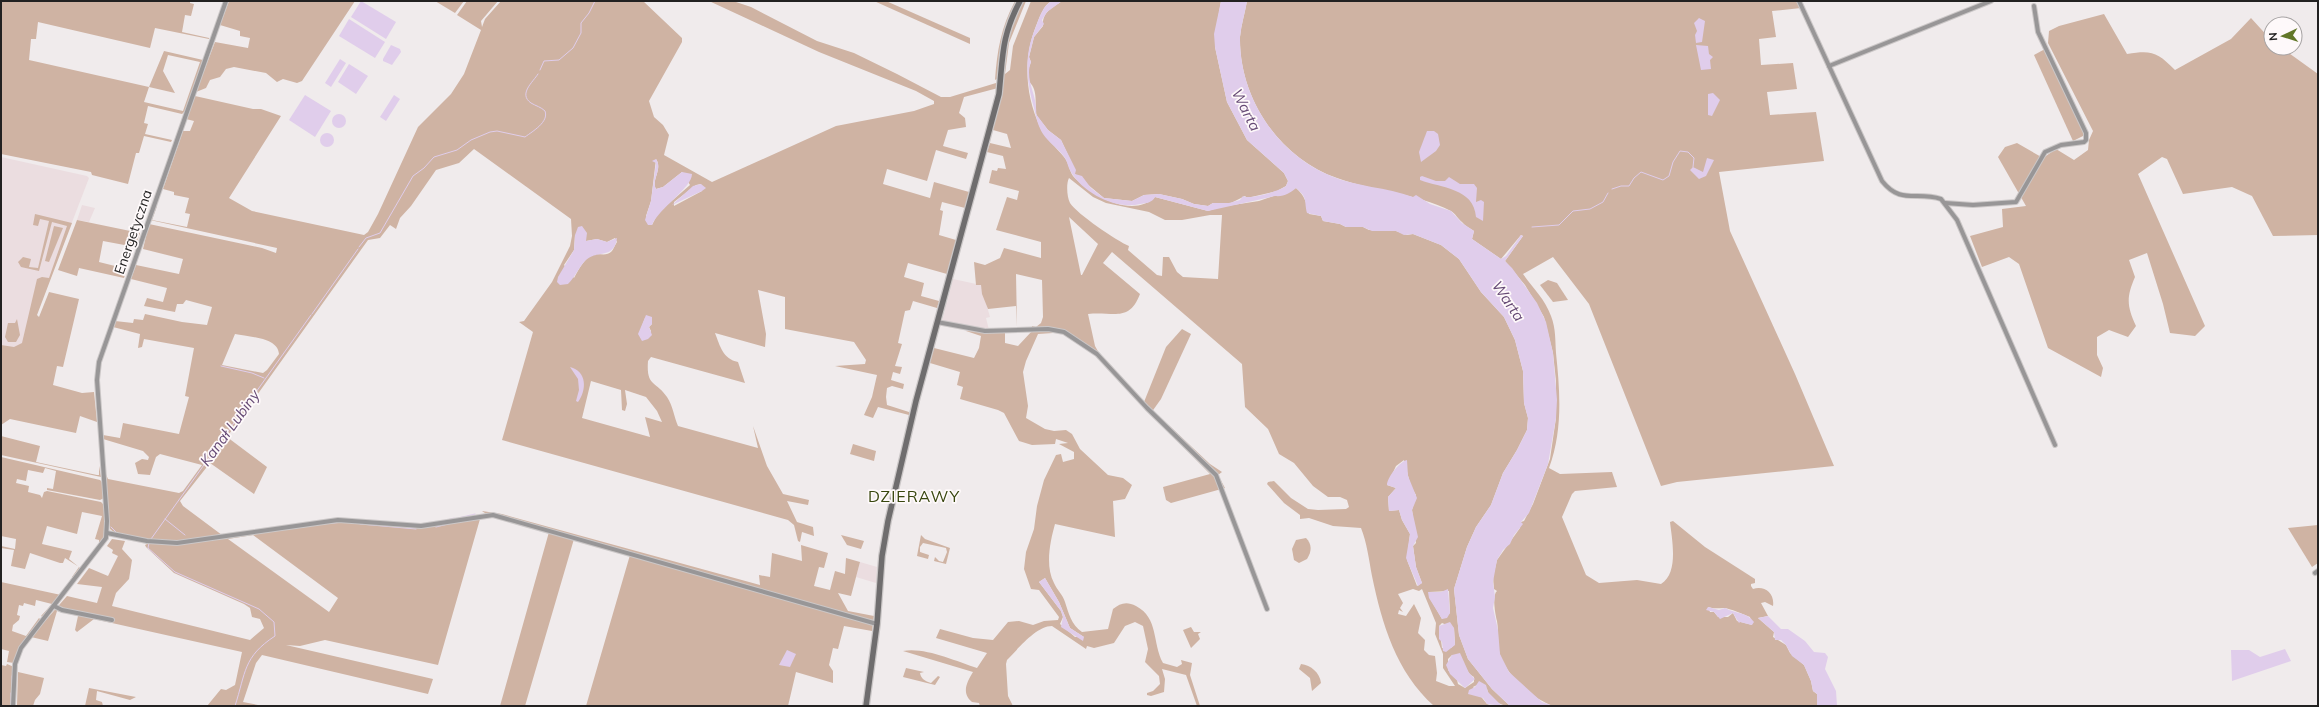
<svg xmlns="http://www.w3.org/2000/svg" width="2319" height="707" viewBox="0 0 2319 707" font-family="Mulish,sans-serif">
<rect width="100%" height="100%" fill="#f0ebec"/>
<!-- built -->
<g fill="#ebdde0">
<path d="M1 157 87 176 89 178 23 350 1 346Z"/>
<path d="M82 205 95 208 89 222 77 220Z"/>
<path d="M953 279 981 285 990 317 986 318 990 334 966 331 967 326 942 321 945 310 937 308 939 301 947 303Z"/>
<path d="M860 562 877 567 876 583 856 577Z"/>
</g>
<!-- green -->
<g fill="#cfb3a3" fill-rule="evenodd">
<path d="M1 1H190V3L194 4 191 16 185 15 182 32 209 38V39L155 28 150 48 38 22 36 39H31L29 60 149 87 164 51 203 60 185 111 182 114 148 106 144 123 148 124 145 134 172 140 171 142 144 136 139 153H136L128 184 92 175 91 172 1 154ZM168 55 200 62 183 111 144 102 149 87 175 93 163 71Z"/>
<path d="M229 1H355L302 81 297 83 283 79 277 82 266 73 234 67 226 69 220 77 210 80 206 88 196 92 215 42 248 48 250 38 240 36V31L220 25Z"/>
<path d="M435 1H464L455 13Z"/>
<path d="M467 1H498L481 21 482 27 485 19 501 1H643L682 38V42L649 101 654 117 663 125 669 135 664 155 712 182 836 126 914 111 934 104V101L916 91 819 52 709 1H733L751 7 817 41 854 53 897 74 941 97H950L996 83 998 88 964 97 959 113 965 118 966 127 948 130 943 146 968 153 966 159 936 150 927 181 887 169 883 184 930 198 934 182 969 192 965 208 942 202 940 210 943 211 939 235 956 240 947 274 908 263 904 277 924 283 921 296 939 301 937 308 913 301 910 310 905 311 898 343 902 344 895 366 902 367 900 374 893 372 891 380 904 384 903 389 892 386 887 388 886 397 887 405 909 412V415L878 407 873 418 864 415 872 397 877 375 835 366 865 364 866 360 854 342 785 329V297L758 290 766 334 765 347 715 333C720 346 723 359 738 362L745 383 651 357 648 361C646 387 656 381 667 397 673 406 674 417 678 426L758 448 753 426 767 466 783 494 809 500 808 505 787 501 797 522 813 527 814 536 802 532 800 542 798 541 794 525 788 520 502 440 533 332 519 322 524 321 552 282 570 246 572 236 571 219 474 149 459 163 436 170 411 206 400 218 396 229 390 225 380 238 368 240 227 437 267 467 254 494 210 463 180 501 183 506 222 535 342 521 412 527 480 519 438 665 325 640 300 646 286 645 433 679 428 694 262 655 256 663 243 702 263 706H207L221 689 226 690 235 685 242 652 94 619 77 632 75 630 78 616 57 611 48 641 31 637 67 596 97 603 102 587 77 584 89 568 108 576 118 556 112 553 113 550 107 546 112 539 125 541 122 549 132 560 129 579 116 593 112 606 250 640 264 628 260 619 252 617 250 608 244 604 174 573 146 547 145 545 149 543 115 533 110 529 104 470 108 479 179 493 183 491 202 465 160 454 156 457 150 475 138 474 135 463 142 459 148 460 149 457 143 451 103 439V435L120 438 123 423 179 434 189 397 185 396 194 348 144 339 142 347 138 348 140 334 113 327 115 321 133 323 134 319 143 320 145 314 182 322 207 325 212 307 186 300 183 304H177L175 312 144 306 147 298 163 302 167 288 131 279 136 265 179 274 183 259 143 249 149 224 262 248 276 253 277 248 150 220 155 207 157 206 152 220 187 227 190 214 185 213 189 198 174 195V192L163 189 183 131H190L194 121 186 119 195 96 253 109H261L281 116 229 198 252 211 364 235 368 232 378 214 418 127 451 94 464 74 481 30 457 15ZM656 159C663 169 651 180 656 189L663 187 682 172 690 185 658 213 652 225 646 216 651 201ZM701 184 702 191 674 206V202L696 185ZM575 235 586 241 597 239 607 242 615 238 617 242C615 245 614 248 612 251 607 256 602 254 596 254 585 256 579 269 574 278L564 265 574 250ZM645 318 652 324 649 327 651 331 648 338H641L639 334ZM235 334C248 337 278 337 279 354L267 370 263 373 222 365ZM591 381 621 390 622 410 625 411 627 404 625 390 646 397 657 411 662 422 645 417 650 437 582 418ZM253 535 338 598 329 612 228 539Z"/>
<path d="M874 1H886L970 38V44Z"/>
<path d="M1015 1H1018L1004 32 998 78 995 80C997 51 1001 27 1015 1Z"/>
<path d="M1022 1H1026L1009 43 1005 74 1010 70 1013 46 1031 1H1052C1043 5 1040 17 1036 26 1023 59 1025 94 1040 127 1045 138 1056 147 1064 157 1069 163 1069 170 1073 176 1091 196 1133 219 1155 197L1208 211 1220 207 1259 201 1296 188C1305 196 1306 202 1309 214L1321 216 1323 221 1340 224 1346 227H1363L1369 230 1396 231 1407 235 1413 234 1441 245 1459 259 1481 292 1504 317 1515 340 1523 371 1524 403 1528 418 1527 430 1517 450 1503 473 1491 505 1476 527 1467 547 1454 589 1459 635 1468 659 1492 689 1510 706C1500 706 1489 699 1487 689L1477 685 1473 687 1487 704 1492 706H1434C1396 672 1382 624 1372 576 1369 560 1367 543 1361 528L1333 526 1309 518 1300 519V515L1284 503 1267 484 1268 482 1274 481 1291 498 1308 509 1318 510 1346 509 1349 507 1347 500 1340 497H1328L1313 486 1294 463 1279 454 1268 429 1245 407 1242 364 1112 252 1103 263 1140 294C1129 323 1113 311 1088 314L1095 346 1100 355 1065 334 1055 331 1053 333 1038 334 1026 361 1023 372 1028 406 1026 418 1045 429 1054 431 1066 430 1072 434 1080 449 1108 475 1123 478 1132 485 1125 499 1113 501 1115 537 1055 524C1050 542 1045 566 1054 583 1057 590 1063 595 1065 602 1069 614 1071 624 1082 632L1108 629 1113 609C1120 603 1127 601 1136 606 1159 618 1152 643 1163 663L1177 667 1182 664 1181 660 1192 663 1190 675 1200 706H1197L1186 675 1162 669 1165 679 1164 692 1151 696 1147 695V693L1153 691 1160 684 1159 676 1145 662 1148 649 1143 626 1135 622 1125 626 1114 643 1094 648 1087 646 1086 649 1052 626C1036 626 1018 649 1007 660L1006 664 1008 696 1013 706H980L979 703 972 702C961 693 967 682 973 672L903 651C925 647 955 661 977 668L987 653 936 638 940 629 973 638 993 640 1008 622 1019 621 1033 625 1044 621 1058 620 1059 617 1039 590 1031 589 1024 569 1026 552 1034 529 1037 506 1044 480 1056 455 1061 454 1063 462 1074 459V452L1059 444 1068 443 1056 439 1055 444 1032 445 1019 441 1004 413 998 410 960 399 963 387 957 385 960 372 930 363 934 348 974 358 979 348 981 336 966 331 1005 333V343L1018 346 1032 331V326L1036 327 1041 323 1043 317 1042 280 1016 274 1017 327 1016 306 988 309 982 294 981 285H976L974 262 985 265 1000 258 1004 248 1041 258V242L996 230 1007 197 1017 200 1019 191 989 183 992 170 997 171 998 168 1006 169 1003 156 987 152 990 143 1011 148 1007 134 993 130 1002 89V77L1008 32ZM1069 178 1093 197 1106 203 1149 212 1165 220H1182L1210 215H1222L1218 279 1183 277 1177 272 1169 257H1163L1162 276 1157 275 1128 250 1129 246C1117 241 1077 214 1070 203 1067 197 1066 184 1069 178ZM1069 217 1098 244 1082 275H1081ZM1404 460 1411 487 1416 495 1412 510 1416 543 1413 546 1416 567 1422 583 1417 586 1407 560 1410 534 1402 520 1399 510 1389 511 1388 497 1396 488 1387 485 1396 466ZM1045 578 1059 602 1070 628 1084 637H1075L1060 624 1063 617 1061 611 1039 582ZM1413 589 1419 591 1422 589 1436 623 1435 634 1443 654V668L1455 686H1449L1436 681 1437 673 1435 656 1429 655 1424 650 1425 640 1418 633 1421 618 1414 604 1406 616 1398 614 1399 610 1403 612 1400 608 1403 603 1398 594ZM1449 591 1450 613 1442 619 1431 600 1429 592ZM1442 623 1454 628 1455 644 1451 648H1442L1439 626ZM1452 655C1469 664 1463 670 1474 677V682L1465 688 1458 684 1457 680 1448 670V659Z"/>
<path d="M1062 1H1221L1215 36V47L1227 102 1247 140 1284 173 1288 181 1286 186 1277 191 1247 198 1245 196 1229 204 1213 203 1208 206 1194 204 1182 199 1159 194 1144 195 1132 201 1104 198 1075 174 1074 168 1061 140 1048 130 1037 116C1034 106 1039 90 1029 82L1028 70 1031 62 1029 57 1034 37 1043 26C1042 12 1052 8 1062 1Z"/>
<path d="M1247 1H1797L1801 8 1772 11 1776 37 1759 39 1761 65 1793 63 1797 89 1767 92 1770 115 1816 112 1824 161 1719 172 1730 231 1795 374 1834 466 1677 482 1661 486 1589 304 1553 257 1523 274C1533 288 1545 299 1551 316 1556 329 1555 340 1556 353 1560 391 1563 431 1549 468L1560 474 1612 472 1617 487 1575 491 1572 494 1562 517 1586 575 1599 583 1637 580 1661 584C1679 573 1672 540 1670 522L1673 521 1705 547 1755 579V583L1751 584V586L1753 589C1764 585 1775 593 1773 606L1765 602 1761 603 1768 616 1758 618 1774 632 1773 637 1786 645 1790 653 1804 665 1811 681 1813 691 1817 694V706H1553C1532 698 1508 677 1500 655 1497 645 1499 632 1497 621 1495 613 1492 595 1497 591L1494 589 1493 577 1497 560 1520 528 1521 522 1524 521 1533 504 1550 459 1556 418V381L1553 353 1544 317 1525 285 1505 261 1523 236 1521 235 1501 259 1472 239 1474 231C1470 228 1465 226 1462 222 1458 219 1455 213 1451 211 1416 193 1376 192 1337 178 1279 158 1239 98 1240 37 1241 25 1245 13 1247 1ZM1708 607C1714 609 1718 608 1724 608 1729 608 1745 615 1750 617L1752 625 1737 621 1733 613 1728 617H1718L1714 612H1710Z"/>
<path d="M2104 14 2127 54C2152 50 2157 52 2175 70L2231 39 2251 18 2271 40V48H2282L2318 74V235L2273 236 2252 196 2232 187 2183 194 2167 159 2162 157 2138 174 2205 326 2195 336 2170 333 2163 304 2147 253 2129 260 2135 277C2126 298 2127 306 2136 326L2128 337 2109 330 2097 337V355L2103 368 2101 377 2048 348 2019 264 2009 257 1982 267 1970 236 2003 227 2002 209 2026 206 1998 157 2005 147 2017 143 2043 158 2056 149 2074 160 2088 150 2089 140 2093 131 2048 43 2049 31 2059 26Z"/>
<path d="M2045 49 2085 135 2073 141 2034 55Z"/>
<path d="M35 214 72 223 37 315 39 317 49 292 79 299 63 367 57 366 53 385 82 393 94 392 97 422 80 416 76 433 10 419 1 425V345L14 347 22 343 37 279 42 277 49 278 67 226 52 222 39 271 21 267 18 262 23 257 31 259 29 267 38 268 49 221 40 219 38 226 33 225Z"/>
<path d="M77 220 140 233 135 247 103 241 99 262 127 269 124 278 79 268 77 276 58 270Z"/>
<path d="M54 226 63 228 49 262 45 261Z"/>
<path d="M1548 280 1557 283 1568 300 1553 302 1540 285Z"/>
<path d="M17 319 20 335 16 342H8L5 337 8 323H15Z"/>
<path d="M1182 329 1191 334 1161 399 1151 413 1144 402 1166 347Z"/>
<path d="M1161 418 1210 464 1222 472 1218 475 1225 488 1171 503 1166 500 1163 487 1210 474 1160 423Z"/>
<path d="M1 436 40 446 36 462 97 475H99V466L101 477 1 455Z"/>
<path d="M853 444 876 451 874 461 850 454Z"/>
<path d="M1 457 100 480 103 483 104 498 100 500 47 490V488L53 489 56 471 45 468 43 473 28 470 26 481 17 479 16 483 29 486 28 492 40 495 42 498 44 492 47 491 101 502 104 505 105 537 99 544V540L95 539 102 516 82 512 77 534 47 526 42 544 72 551 69 559 80 568 91 555 74 578 72 577 79 567 65 558 63 563H60L30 553 25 569 11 566 14 550 1 548V546L15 549 16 539 1 536Z"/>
<path d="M482 511 502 514 760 585 759 575 770 577 772 553 802 561 801 545 828 553 824 568 819 567 814 586 830 590 835 571 845 574 846 558 860 562 851 596 838 593 848 611 874 616 872 631 844 626 838 649 833 648 829 665 833 671V683L796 672 788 706H586L630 555 574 539 525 706H500L549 532C537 528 487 517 482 511Z"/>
<path d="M2318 525V563L2312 567 2288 528Z"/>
<path d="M841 535 864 541 861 549 847 545Z"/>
<path d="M921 535 925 539 950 548 946 564 934 561 935 557 939 561 943 562 947 552 946 548 923 543 920 547V552L929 555 928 559 917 556Z"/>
<path d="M1306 538C1312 544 1312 551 1307 559L1299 563 1294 560 1292 549 1296 540Z"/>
<path d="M71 579 73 580 43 617 41 616 52 604 36 600 35 606 24 603 23 606 19 605 17 615 20 616 19 620 13 625 12 631 26 636 39 618 41 620 20 647 14 663 7 662 9 651 1 649V582L61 595Z"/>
<path d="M1191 627 1194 632H1201L1198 634 1200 639 1191 648 1183 630Z"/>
<path d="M7 664 14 667 12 706H1V665L6 666Z"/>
<path d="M1301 664C1311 665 1320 673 1321 683L1312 691 1310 678 1299 669Z"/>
<path d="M906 668 924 672 920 673C921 679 925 681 931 683L938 676 940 677 935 685 903 677Z"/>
<path d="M18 672 44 678 40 694 35 700 33 706 17 705Z"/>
<path d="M89 688 136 697 130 700 97 691 96 700 102 702 103 706H85Z"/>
</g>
<!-- water -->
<g fill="#e0cdeb">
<path d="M361 1 396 22 386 39 351 17Z"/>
<path d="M1052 1H1062L1047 12 1042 20 1044 24 1034 37 1029 57 1031 62C1024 80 1038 95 1036 114L1048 130 1061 140 1076 170 1075 174 1082 176 1091 188 1104 198 1132 201 1144 195 1159 194 1182 199 1194 204 1208 206 1213 203H1229L1240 200 1243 196C1248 200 1280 191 1286 186L1288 181 1284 173 1247 140 1227 102 1215 47 1214 34 1221 1H1247C1245 13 1241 25 1240 37 1239 96 1276 153 1331 176 1357 187 1386 187 1413 197L1416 195 1430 204 1451 211 1462 223 1474 231 1472 239 1501 259 1506 256 1521 235 1523 236 1505 261 1512 268 1537 303 1546 322 1553 353 1557 400 1556 418 1548 464 1529 513 1521 522 1523 524 1514 535 1510 544 1503 550 1497 560 1493 582 1495 597 1493 608 1498 630 1500 654 1509 672 1542 702 1553 706H1510L1492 689 1468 659 1459 635 1454 589 1467 547 1476 527 1491 505 1503 473 1517 450 1527 430 1528 418 1524 403 1523 371 1515 340 1504 317 1481 292 1459 259 1441 245 1413 234 1404 235 1396 231H1372L1363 227H1346L1340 224 1323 221 1321 216 1307 213C1304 200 1308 198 1296 188 1290 193 1284 197 1275 196L1208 211 1155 197C1152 203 1146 203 1140 204 1117 210 1084 194 1071 172 1068 168 1068 163 1065 158 1059 149 1049 143 1043 134 1038 126 1036 117 1034 108 1026 80 1024 56 1035 29 1039 19 1042 6 1052 1Z"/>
<path d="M1699 18 1705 21 1702 42 1696 43 1695 35 1697 31 1694 23Z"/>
<path d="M349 19 385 42 375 58 339 36Z"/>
<path d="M391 45 400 49 401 52 392 65 383 61V59Z"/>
<path d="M1696 45 1708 46 1709 54 1713 57 1710 60 1711 69 1701 70Z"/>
<path d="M340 59 346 63 331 87 325 83Z"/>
<path d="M349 64 368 76 356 94 338 82Z"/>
<path d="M1713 93 1720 100 1712 116 1708 115V94Z"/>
<path d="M305 95 331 111 315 137 289 120Z"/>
<path d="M394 95 400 99 386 121 380 117Z"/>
<circle cx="339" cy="121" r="7"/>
<path d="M1427 131H1434L1438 134 1440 145 1436 151 1421 162 1419 152Z"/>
<circle cx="327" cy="140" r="7"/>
<path d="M1707 158 1714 160 1706 176 1699 179 1690 170 1693 167 1703 172Z"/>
<path d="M656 159C663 169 651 180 656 189L663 187 682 172 692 174C692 188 659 208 652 225H648L645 220 651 201 656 163 652 161Z"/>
<path d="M1422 176 1436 181H1445L1449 177 1460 184H1474L1477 188 1476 202 1481 200 1484 202 1483 221 1476 217C1474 188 1441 188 1420 180V177Z"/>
<path d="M701 184 706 188 702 191 672 205 693 186Z"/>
<path d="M582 226 587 233 586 241 597 239 607 242 617 238C614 259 599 250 587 259 579 266 576 276 568 284L560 285 557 282 558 277 574 250 575 235 578 227Z"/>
<path d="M646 315 652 317V324L649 327 652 335 648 339 642 341 638 334Z"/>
<path d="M570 367C587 371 587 390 578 402L576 401 579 390 578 379Z"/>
<path d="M1407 460 1408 476 1417 498 1412 510 1418 537 1413 546 1416 567 1422 583 1418 586 1406 558 1410 534 1402 520 1399 510 1389 511 1388 497 1396 488 1387 485C1387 478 1399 462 1407 460Z"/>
<path d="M1045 578 1059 602 1070 628 1084 637 1083 641 1061 627 1063 617 1061 611 1039 582Z"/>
<path d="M1448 589 1450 613 1447 618 1442 619 1429 598 1428 592H1441Z"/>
<path d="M1708 607 1719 610 1725 608C1736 614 1747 612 1754 622L1752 625 1740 622 1739 623 1733 613 1720 619 1714 612 1706 610Z"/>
<path d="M1768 616 1781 629H1788L1805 641 1814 652 1825 653 1828 657 1825 669 1836 691 1837 706H1817V694L1813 691 1811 681 1804 665 1792 656 1786 645 1781 640H1775L1774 632 1758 618Z"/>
<path d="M1450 622 1454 628 1455 645 1446 652 1443 651 1442 642 1439 639V626Z"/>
<path d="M2285 649 2291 661 2232 681 2231 650H2249L2260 657Z"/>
<path d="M787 650 796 654 790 667 779 665Z"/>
<path d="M1460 653 1469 673 1475 679 1465 688 1450 674 1446 665 1452 655Z"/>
<path d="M1479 681 1486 685 1488 692 1502 706 1487 704 1483 698 1468 694 1469 690 1475 687Z"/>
</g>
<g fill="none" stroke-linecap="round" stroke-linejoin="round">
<!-- stream -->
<g stroke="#e0cdeb" stroke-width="1">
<path d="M540 70 544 61 559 60 573 48 581 33V23L589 13 595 1"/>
<path d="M1612 189 1621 186H1629L1634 178 1641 172 1663 180 1669 176 1673 162 1680 151 1688 152 1694 158 1693 167"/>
<path d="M1532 227 1559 225 1573 211 1590 209 1603 202 1608 193"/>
<path d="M359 247 366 238 380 233 413 176 424 168 434 157 457 150 471 140 490 132 497 131 525 137C533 131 549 122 545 111 541 107 536 106 531 103 518 94 533 82 538 74"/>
<path d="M312 314 358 249"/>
<path d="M221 366 252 373 264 378"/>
<path d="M458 518 475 514"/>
<path d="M165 519 185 535"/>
<path d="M447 520 454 518"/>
<path d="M322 524 344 522"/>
<path d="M360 524 416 529"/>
<path d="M111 527 116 532"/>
<path d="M436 527 452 523"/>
<path d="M151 539 311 315"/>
<path d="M149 543 148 548 175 572 259 609 274 622 275 636C243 657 246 672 235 706"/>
<path d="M12 687V676"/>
<path d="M11 703V693"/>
</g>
<defs>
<g id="street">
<path d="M1799 1 1829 66 1991 1"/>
<path d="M1829 66 1882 181C1901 205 1916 191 1941 199L1957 220 2055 445"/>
<path d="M1945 203 1973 205 2016 202 2045 152 2061 145 2084 142 2086 140V133L2038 32 2034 6"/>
<path d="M937 322 985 331 1048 329 1064 332 1097 354 1147 408 1216 475 1267 609"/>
<path d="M107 533 147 541 177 543 338 520 421 526 493 515 877 624"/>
<path d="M2315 573 2318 571"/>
<path d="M54 606 62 610 112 620"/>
<path d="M13 706 15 664 21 648 106 538 107 521 97 380 99 362 226 1"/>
</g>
<path id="secondary" d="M866 706 877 624 882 556 888 521 916 401 999 94C1003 56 1001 37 1020 1"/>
</defs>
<!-- street casing -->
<use href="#street" stroke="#cbc7c7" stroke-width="6"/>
<!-- secondary casing -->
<use href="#secondary" stroke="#cbc7c7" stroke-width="8"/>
<!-- street -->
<use href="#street" stroke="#989697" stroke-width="4"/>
<!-- secondary -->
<use href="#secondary" stroke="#6f6d6e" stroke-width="5.5"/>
</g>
<g text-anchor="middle" stroke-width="3.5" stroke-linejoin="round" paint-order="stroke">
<!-- street labels -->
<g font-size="14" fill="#222121" stroke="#fef9fa">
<text transform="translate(133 232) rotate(-71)" y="5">Energetyczna</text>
</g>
<!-- water labels -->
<g font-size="15" font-style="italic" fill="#664a75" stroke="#fef9fa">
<text transform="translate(1246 110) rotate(63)" y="5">Warta</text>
<text transform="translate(1508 301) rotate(56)" y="5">Warta</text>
<text transform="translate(230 428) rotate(-54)" y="5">Kanał Lubiny</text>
</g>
<!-- quarter labels -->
<g font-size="16" letter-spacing="1" fill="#38460e" stroke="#fef9fa">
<text x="914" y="502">DZIERAWY</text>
</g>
</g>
<!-- border -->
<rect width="2319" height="707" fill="none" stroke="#222121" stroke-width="4"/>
<!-- north arrow -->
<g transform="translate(2283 36) rotate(266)"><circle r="19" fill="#fef9fa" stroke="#a6a3a3"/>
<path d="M0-3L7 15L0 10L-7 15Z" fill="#627728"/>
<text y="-6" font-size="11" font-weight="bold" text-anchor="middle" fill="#222121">N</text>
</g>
</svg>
